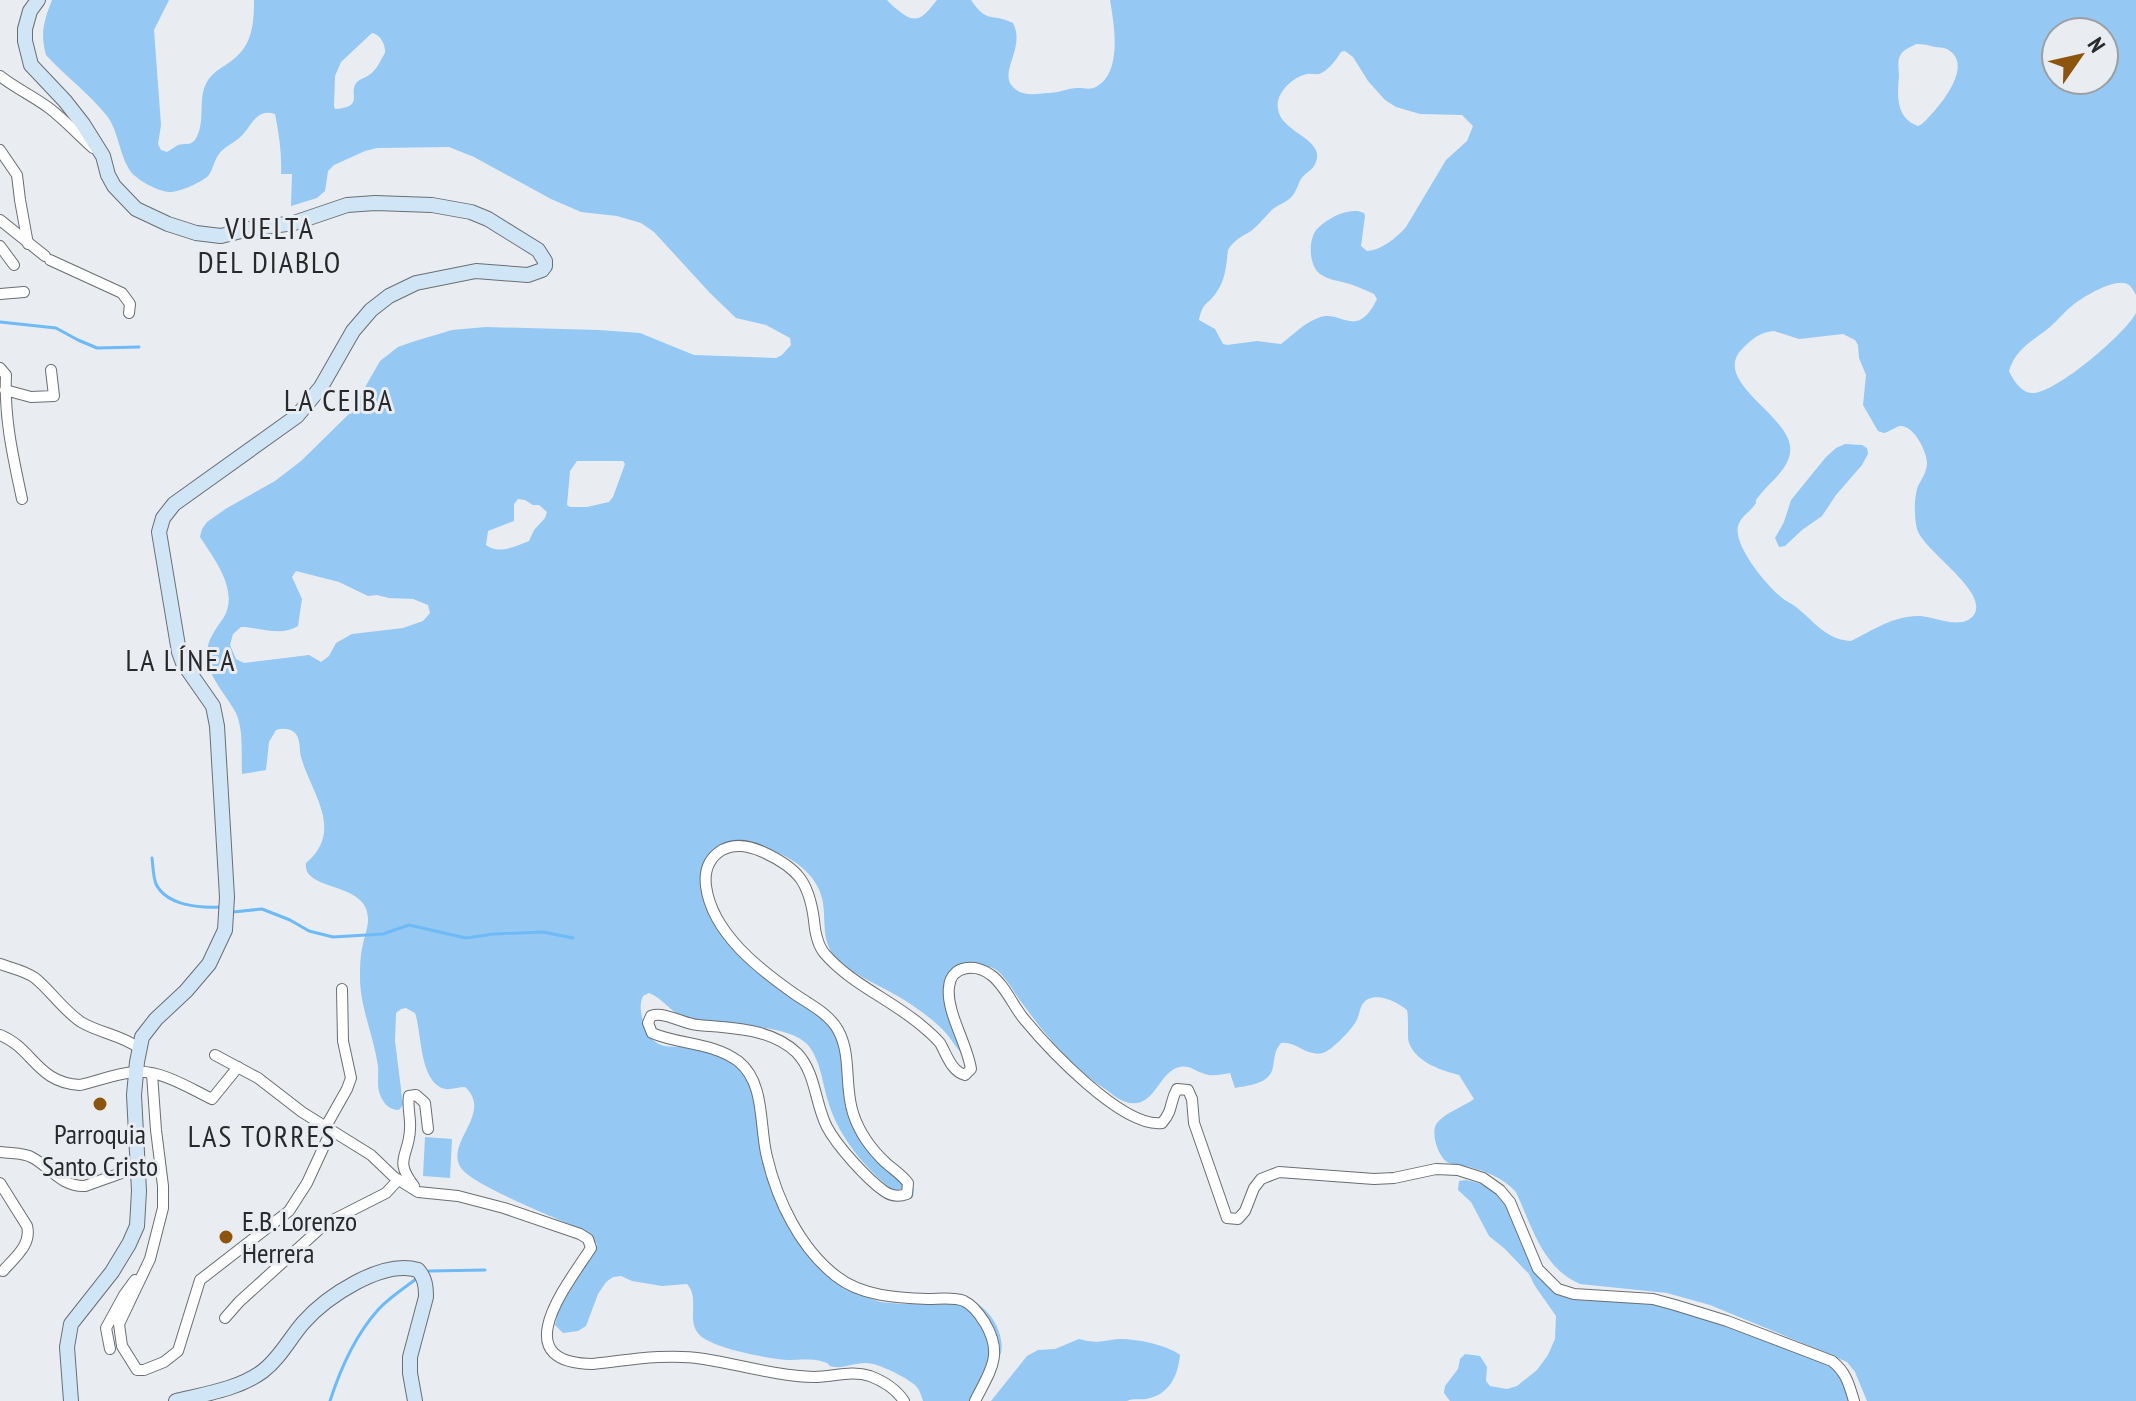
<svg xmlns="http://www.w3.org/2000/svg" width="2136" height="1401" viewBox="0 0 2136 1401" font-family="'PT Sans Narrow',sans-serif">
<rect width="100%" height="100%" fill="#e9edf1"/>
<!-- green -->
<g fill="#95c8f2" fill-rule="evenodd">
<path d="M52 0H169L154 30 161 125 158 144 161 150 167 152C171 150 174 147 178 145 185 143 190 146 195 140 206 123 198 103 205 86 212 70 224 68 236 57 253 43 254 20 254 0H887C892 6 897 9 903 14 919 26 927 12 937 0H971C988 25 991 12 1013 23 1026 48 998 72 1013 87 1022 97 1036 94 1048 93 1059 93 1068 88 1078 88 1085 88 1090 90 1096 87 1123 72 1114 24 1110 0H2136V295C2135 293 2131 286 2129 285 2117 276 2083 297 2073 305 2065 311 2058 320 2050 327 2033 341 2016 348 2009 371 2013 380 2021 392 2031 393 2053 396 2126 333 2136 313V1401H1867L1855 1372 1847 1362 1778 1333 1710 1305 1667 1293 1580 1284C1542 1268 1532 1226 1516 1192 1502 1177 1485 1171 1466 1166 1461 1165 1452 1165 1447 1162 1438 1156 1430 1132 1437 1123 1446 1112 1463 1107 1474 1099L1459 1075C1441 1070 1417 1063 1409 1043 1407 1037 1409 1019 1407 1010 1397 1001 1371 989 1362 1005 1359 1011 1359 1017 1355 1023 1350 1031 1332 1050 1323 1053 1306 1057 1297 1041 1281 1043 1274 1051 1275 1057 1273 1067 1270 1084 1249 1085 1235 1088L1230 1073C1222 1074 1213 1077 1205 1074 1195 1071 1188 1063 1176 1068 1157 1077 1154 1107 1129 1103 1121 1101 1114 1096 1108 1091 1072 1068 1047 1037 1022 1003 1014 993 1006 976 995 969 985 964 975 966 964 966L952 985 963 1055C956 1048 951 1038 944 1031 933 1019 919 1010 906 1001 884 987 858 978 838 960 821 944 826 923 823 903 819 874 789 854 763 848 751 845 734 850 721 851L704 874 728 939 837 1024 854 1127 909 1182 914 1189 913 1197 907 1199C874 1181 838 1138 828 1101 822 1082 821 1060 807 1044 790 1026 737 1025 713 1023 705 1023 696 1023 689 1021 673 1015 664 999 649 993L643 996C639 1005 641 1012 643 1021 655 1060 677 1040 705 1050 719 1054 733 1061 746 1067L768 1154 792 1218 833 1276 853 1292 880 1302 903 1304 972 1301C990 1308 1005 1334 1001 1353L974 1401H923C921 1395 920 1390 915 1385 906 1377 876 1362 865 1363 855 1363 844 1368 835 1367 824 1366 834 1365 824 1362 814 1358 798 1360 787 1360 766 1358 723 1350 705 1339 682 1326 702 1300 687 1284L662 1286 632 1281 621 1276 613 1277 606 1282 598 1294 586 1326 578 1331 563 1333 555 1325 559 1308 597 1244 589 1235 578 1228C554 1217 474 1186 461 1168 444 1143 494 1113 465 1087 459 1087 451 1090 445 1089 419 1083 422 1032 415 1013L406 1008 401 1009 396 1013 395 1041 403 1105 399 1110C390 1110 385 1105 381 1097 376 1087 379 1076 378 1066 374 1038 361 1009 360 981 360 969 360 955 363 944 365 935 368 928 368 919 369 881 302 892 306 863 345 830 311 793 301 757 299 749 301 738 294 732 289 728 282 728 276 730L269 742 266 770 242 774C241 755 244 731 236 713 227 696 210 679 207 659 205 644 214 631 222 620 241 593 215 560 200 537L202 529 207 522 227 508 275 481 301 461 351 412 380 361 398 347 412 342 452 330 486 327 599 330 640 333 694 355 776 358 782 355 791 345 790 338 766 325 736 318 710 293 654 232 641 223 617 216 581 212 551 199 474 157 449 147 377 148 365 151 334 165 328 171 325 191 317 198 291 206 292 174H281C282 154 279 134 275 114 255 107 251 129 238 139 232 144 224 147 219 154 214 160 213 170 208 176 202 182 178 193 169 192 157 191 139 181 131 172 119 155 119 132 107 116 89 93 65 76 46 55 40 33 44 21 52 0ZM2056 32H2104V80H2056ZM372 33C380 34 386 45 385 53 380 61 377 70 369 75 365 78 360 79 357 82 347 93 366 107 335 109L334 106 335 76 341 62ZM1916 44C1923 44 1928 45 1935 47 1940 48 1942 47 1947 49 1977 65 1936 111 1922 124L1918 126C1896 118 1897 96 1899 76 1899 70 1897 61 1900 56 1902 50 1911 47 1916 44ZM1345 51 1353 57 1368 81 1385 100 1396 107 1420 114 1462 115 1473 126 1467 141 1446 160 1406 227C1396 238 1382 250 1367 251L1361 246 1365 216 1364 213C1350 206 1328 218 1318 228 1308 237 1308 265 1320 274 1328 280 1340 281 1350 284 1358 287 1366 290 1374 294L1377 299C1356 342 1341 308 1318 318 1304 323 1293 335 1281 344L1257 341 1227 345 1223 344 1215 329 1199 320C1203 301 1207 306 1216 293 1226 279 1226 266 1228 250 1234 240 1241 237 1251 231 1259 225 1265 216 1273 209 1279 204 1288 202 1293 195 1297 190 1298 184 1301 179 1305 173 1311 171 1314 166 1330 139 1281 134 1278 109 1275 94 1292 77 1307 74 1311 73 1315 75 1319 74 1328 71 1336 60 1341 52ZM1774 331 1799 339 1843 334 1855 340 1858 345 1859 358 1866 375 1863 405 1878 431 1884 433C1889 432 1895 427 1900 426 1914 425 1927 452 1927 463 1927 471 1922 479 1918 486 1914 497 1914 517 1917 529 1923 551 1992 593 1973 616 1961 630 1935 617 1920 616 1895 615 1873 630 1851 641 1826 640 1814 621 1796 607 1791 603 1785 601 1781 597 1766 585 1733 545 1738 526 1741 517 1748 513 1753 507 1760 498 1752 505 1759 496 1769 482 1793 467 1790 446 1786 413 1710 380 1743 348 1752 339 1760 332 1774 331ZM577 461H623L625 464 613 497 609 502 587 507H570L567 505 570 471ZM518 499 525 500 533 505H539L547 512 545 518 534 530 529 541C516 546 498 555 486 545L488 531 514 521V504ZM296 571 339 582 368 596 377 595 389 598 413 599 428 605 430 613 423 621 403 628 352 634 336 643 329 656 321 662 309 655 244 663 236 659 230 645 233 634 241 627C260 627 280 637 298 626L302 599 292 577Z"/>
<path d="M1845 444 1862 445 1867 448 1868 454 1862 465 1836 495 1822 516 1802 530 1785 546 1779 547 1775 538 1784 522 1791 500 1826 457 1836 448Z"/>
<path d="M425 1137 452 1139 450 1178 423 1176Z"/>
<path d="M1466 1180 1489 1186 1500 1192 1548 1278 1577 1299 1588 1301H1627L1665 1304 1820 1360 1840 1370 1858 1401H1450L1444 1393 1445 1386 1458 1369 1460 1359 1465 1354 1480 1356 1487 1367 1486 1381 1490 1386 1507 1389 1517 1386 1537 1370 1548 1355 1555 1339 1556 1316 1535 1286 1529 1274 1505 1249 1489 1236 1471 1202 1458 1190 1459 1181Z"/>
<path d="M1079 1339C1096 1344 1101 1341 1118 1339 1133 1338 1169 1345 1180 1355 1178 1376 1169 1395 1146 1399 1139 1400 1134 1398 1127 1401H991L1027 1356 1038 1350 1055 1349Z"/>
</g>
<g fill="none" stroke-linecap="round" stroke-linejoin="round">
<!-- stream -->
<g stroke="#6dbaf7" stroke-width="3">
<path d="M0 322 56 328 78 340 97 348 139 347"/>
<path d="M152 858C153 866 153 876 156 884 167 906 200 908 220 907"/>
<path d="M233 912 262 909 290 920 309 931 333 937 383 934 409 925 466 938 494 934 543 932 573 938"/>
<path d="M429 1271 485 1270"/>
<path d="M330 1401C340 1370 355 1336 377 1311 387 1299 403 1289 416 1279"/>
</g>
<defs>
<g id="minor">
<path d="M0 76C15 88 33 96 49 108 65 120 78 135 93 148"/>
<path d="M0 150 17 175 20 200 28 244"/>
<path d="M0 220 45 256"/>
<path d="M0 246 14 265"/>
<path d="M50 260 122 293 130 304 129 313"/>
<path d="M0 294 24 292"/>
<path d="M0 368 6 375C4 418 13 457 22 499"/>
<path d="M5 390 31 397 54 396 51 370"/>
<path d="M0 964C11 968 26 971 35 978 51 991 63 1010 81 1022 99 1033 122 1035 139 1048"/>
<path d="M0 1035C33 1048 37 1083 80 1085 98 1081 117 1073 135 1072 162 1070 189 1088 212 1099L238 1067"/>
<path d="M215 1055 258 1078 302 1112 371 1155 394 1177 418 1192 458 1196 504 1208 580 1234 588 1239 591 1248C567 1285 504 1363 593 1364 629 1360 668 1353 704 1359 741 1365 777 1376 814 1377 833 1377 851 1370 870 1376 883 1381 896 1389 904 1401"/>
<path d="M152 1074 156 1130 163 1186V1208L150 1259 119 1324 122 1346 137 1370H144L164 1362 178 1351 200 1280 289 1211 307 1183 331 1131"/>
<path d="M325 1128 347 1089 351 1078 343 1041 342 989"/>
<path d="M0 1152C11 1154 23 1152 33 1158 51 1168 62 1187 85 1186L138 1167"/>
<path d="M0 1183 27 1226C32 1245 14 1258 3 1271"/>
<path d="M414 1186C393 1159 409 1157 410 1129 411 1118 407 1107 409 1096L416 1095 425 1103 428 1129"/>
<path d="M225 1318 239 1302 325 1224 386 1193 398 1180"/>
<path d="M110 1349 106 1328 124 1295 135 1280"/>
<path d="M975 1401C990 1371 1004 1355 985 1323 980 1315 973 1305 964 1301 954 1297 940 1299 928 1299 897 1298 861 1296 836 1276 800 1248 777 1200 767 1157 759 1127 766 1083 738 1061 712 1042 680 1045 652 1033L648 1023 651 1016C665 1011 683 1024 698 1025 732 1028 771 1028 797 1053 816 1073 815 1104 827 1127 837 1146 867 1179 884 1191 891 1196 899 1197 907 1194L908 1183C902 1175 894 1170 886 1163 871 1149 859 1132 853 1113 844 1086 852 1055 838 1030 829 1014 811 1005 796 995 760 970 712 933 706 886 704 870 709 858 722 850 735 843 750 846 763 852 798 868 809 882 814 920 815 932 817 945 825 954 852 985 892 1000 922 1026 928 1031 935 1037 940 1043 947 1055 951 1071 965 1075L971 1069C967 1043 946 1012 949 987 951 964 977 964 991 975 1005 985 1013 1006 1024 1019 1048 1048 1122 1128 1162 1123 1174 1109 1169 1103 1177 1089L1188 1090 1192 1099 1194 1123 1227 1218 1238 1219 1245 1211 1254 1188 1261 1179 1279 1172 1374 1179 1394 1178 1436 1169 1458 1170 1483 1178 1500 1190 1510 1202 1538 1269 1558 1289 1574 1294 1653 1299 1675 1305 1727 1321 1832 1361C1846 1372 1849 1384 1854 1401"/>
</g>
<g id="secondary">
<path d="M38 0 30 11 25 29V41L31 65 65 101 83 124 103 156 108 175 114 186 136 209 168 224 196 233 221 236 249 229 294 223 347 205 375 203 432 205 471 212 488 219 538 250 545 261V266L542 270 528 275 476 271 416 283 389 296 371 310 353 331 321 387 297 416 174 504 163 518 159 532 179 652 183 663 213 706 217 726 227 897 225 930 209 964 186 991 156 1019 142 1037 137 1062 134 1095 139 1191 137 1226 129 1244 112 1272 71 1324 67 1347 71 1401"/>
<path d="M176 1401C205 1394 239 1389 263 1371 280 1358 290 1338 303 1323 326 1297 382 1259 418 1270 425 1278 426 1286 426 1297L410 1357V1373L415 1401"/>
</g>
</defs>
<!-- minor casing -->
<use href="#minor" stroke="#6a6e72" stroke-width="12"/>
<!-- secondary casing -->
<use href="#secondary" stroke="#6a6e72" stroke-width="16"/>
<!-- minor -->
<use href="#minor" stroke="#fff" stroke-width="10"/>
<!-- secondary -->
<use href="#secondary" stroke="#d0e5f5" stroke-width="14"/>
</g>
<!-- markers -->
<g fill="#8d540d" stroke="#e9edf1" stroke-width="3">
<circle cx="100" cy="1104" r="8"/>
<circle cx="226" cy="1237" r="8"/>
</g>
<g text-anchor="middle" stroke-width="6" stroke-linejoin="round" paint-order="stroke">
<!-- poi labels -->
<g font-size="28" fill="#28292b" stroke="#e9edf1">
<text x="100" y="1144">Parroquia<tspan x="100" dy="32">Santo Cristo</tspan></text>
<text x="242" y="1231" text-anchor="start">E.B. Lorenzo<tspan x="242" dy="32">Herrera</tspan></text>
</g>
<!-- neighbourhood labels -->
<g font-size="30" letter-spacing="2" fill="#28292b" stroke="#e9edf1">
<text x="270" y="239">VUELTA<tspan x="270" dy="34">DEL DIABLO</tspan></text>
<text x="339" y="411">LA CEIBA</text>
<text x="181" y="671">LA LÍNEA</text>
<text x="262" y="1147">LAS TORRES</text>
</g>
</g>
<!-- north arrow -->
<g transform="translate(2080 56) rotate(56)"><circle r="38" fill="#e9edf1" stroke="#9c9fa2" stroke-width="2"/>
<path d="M0-6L14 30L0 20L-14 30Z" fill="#8d540d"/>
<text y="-12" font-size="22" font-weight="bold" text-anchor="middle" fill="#28292b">N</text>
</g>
</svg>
